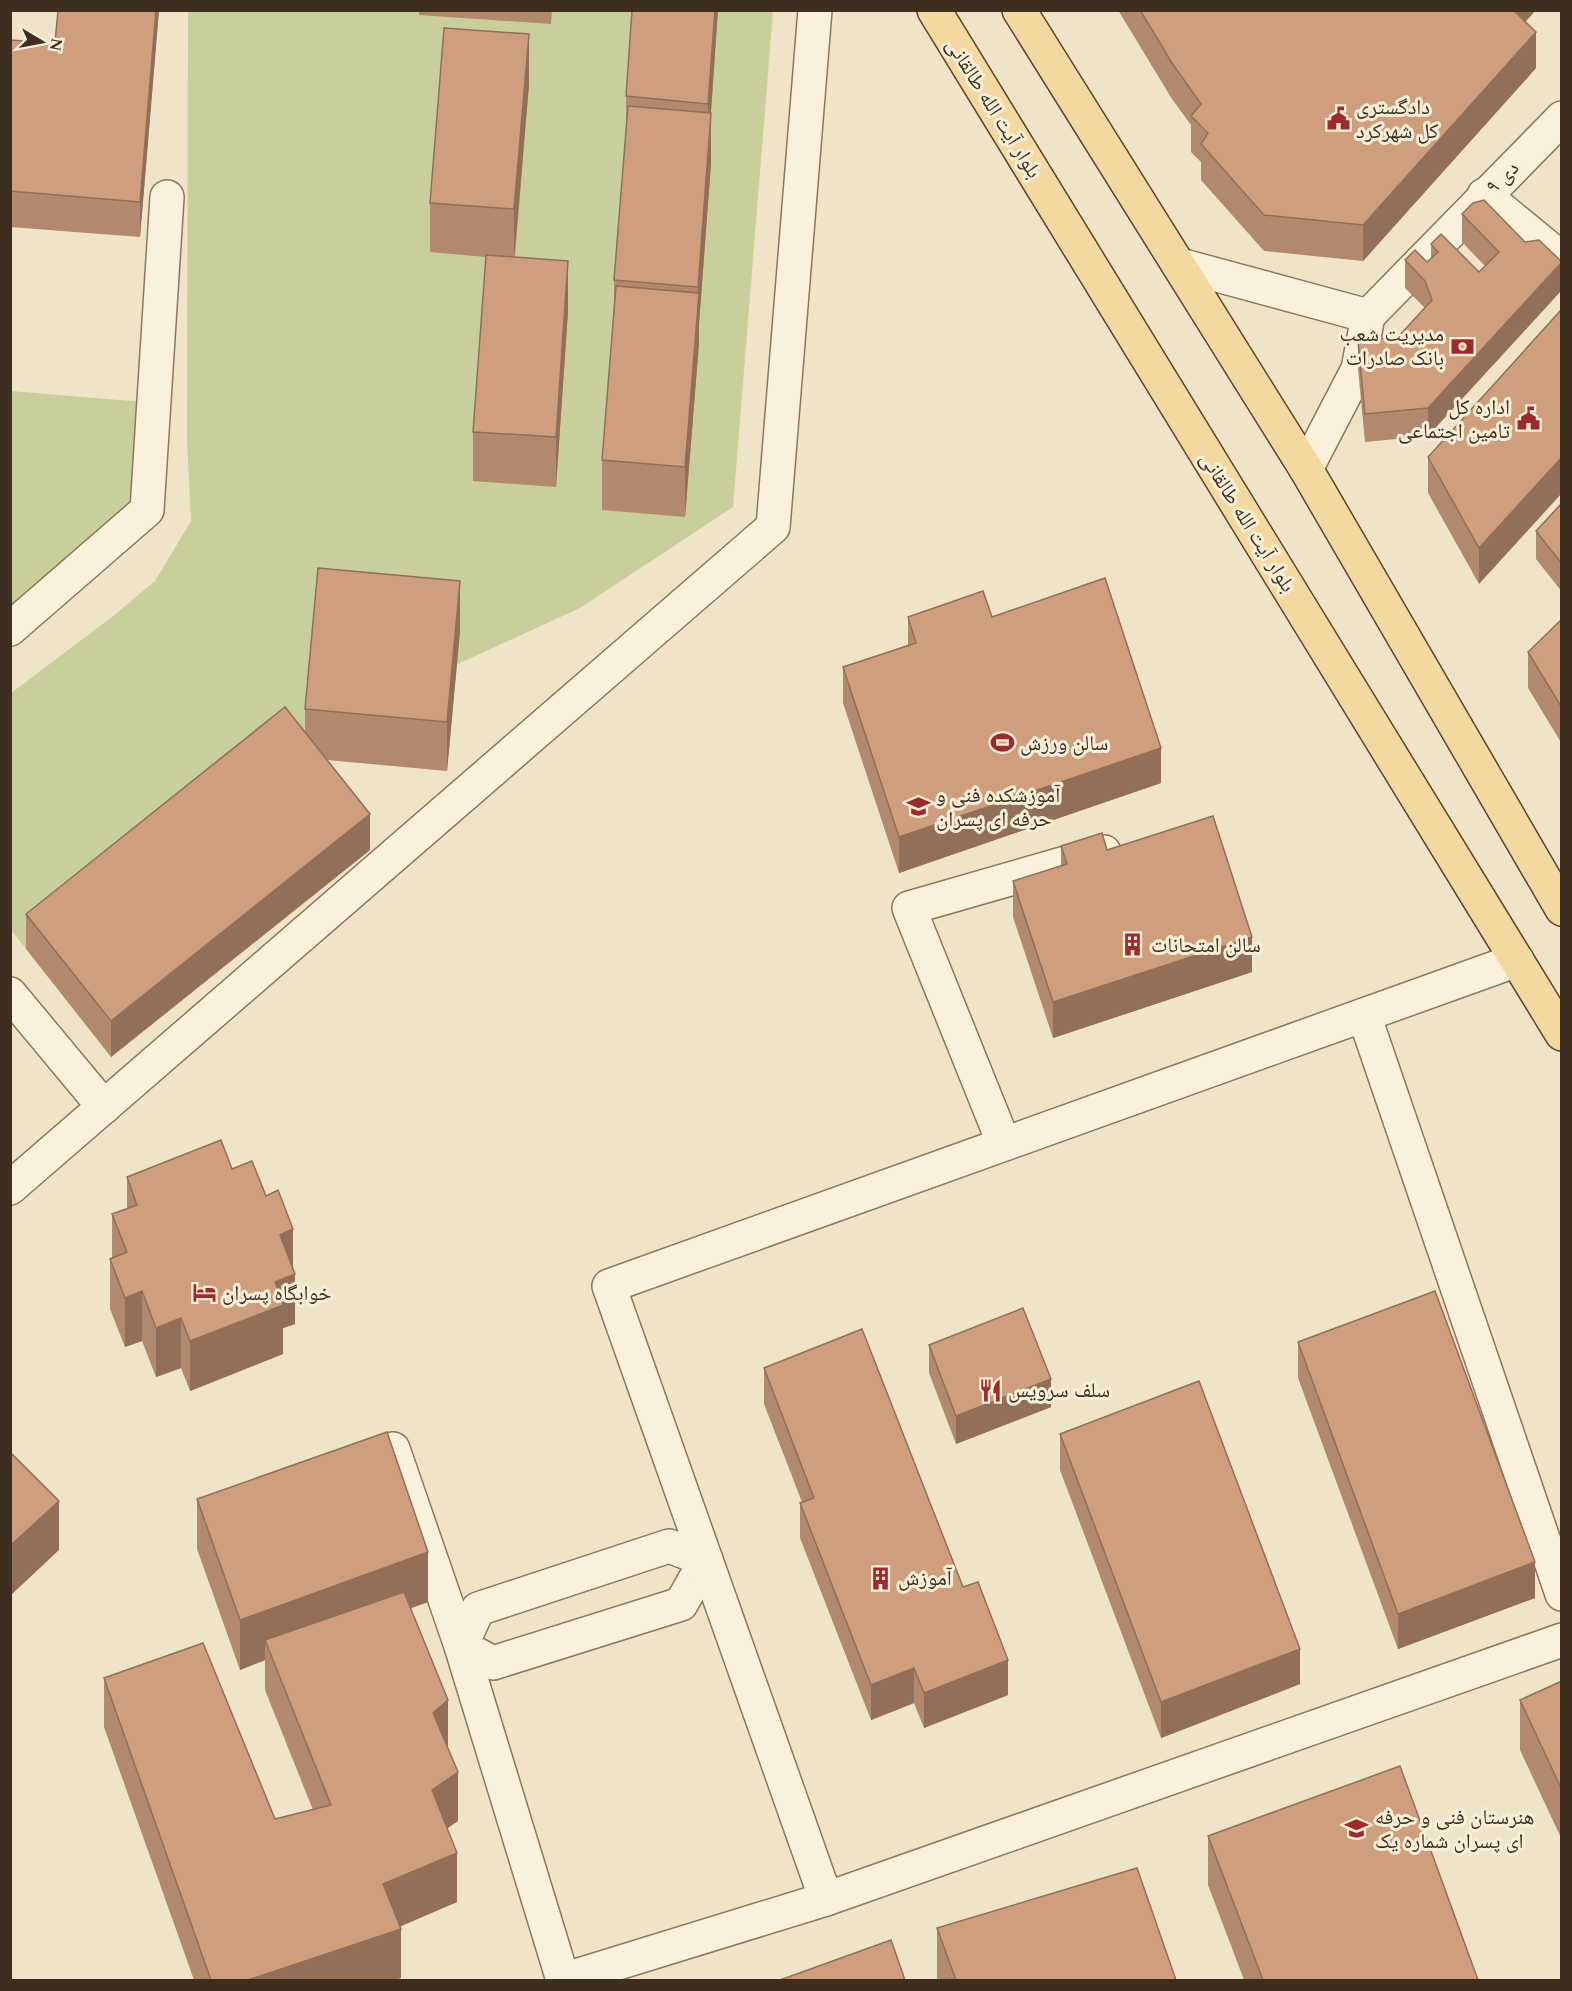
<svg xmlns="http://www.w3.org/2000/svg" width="1572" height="1991" viewBox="0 0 1572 1991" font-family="Spectral,'Noto Naskh Arabic',serif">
<rect width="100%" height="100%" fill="#f0e4c8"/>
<!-- green -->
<g fill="#c9cf9b">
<path d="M188 11H773L733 507 580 608 285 743 26 949 11 930V693L112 617 155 581 191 521 187 440Z"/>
<path d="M11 391 143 402 134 504 11 624Z"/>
</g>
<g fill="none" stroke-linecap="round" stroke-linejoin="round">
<defs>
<g id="minor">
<path d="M1484 195 1562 259"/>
<path d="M1180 265 1368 316"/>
<path d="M1306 469 1358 369 1368 316 1562 118"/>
<path d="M10 629 147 510 167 197"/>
<path d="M10 994 104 1107"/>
<path d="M1364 1015 1562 1594"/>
<path d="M1004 1144 909 908 1104 852"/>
<path d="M10 1188 773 527 815 10"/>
<path d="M393 1449 461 1646 563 1980 826 1899 1562 1640"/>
<path d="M669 1546 706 1560 681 1604 493 1663 461 1646 478 1609Z"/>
<path d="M826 1899 609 1286 1517 960"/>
</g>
<g id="major">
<path d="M934 10 1562 1034"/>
<path d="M1019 10 1306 469 1562 909"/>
</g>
</defs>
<!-- minor casing -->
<use href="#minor" stroke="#8d765c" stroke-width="36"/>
<!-- major casing -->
<use href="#major" stroke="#5b4430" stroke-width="36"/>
<!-- minor -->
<use href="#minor" stroke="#faf1dc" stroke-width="33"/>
<!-- major -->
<use href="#major" stroke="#f3d9a0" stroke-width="33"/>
</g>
<!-- wall -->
<g fill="#b2896c">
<path d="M58 10H159L140 237 10 227V40L55 43Z"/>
<path d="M419 10H552L551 24 419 15Z"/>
<path d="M632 10H718L711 113V163L699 324V343L685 517 602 510V460L614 306V280L626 132V96Z"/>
<path d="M1118 10H1536L1525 22 1536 68 1363 261 1264 251 1201 180V162L1191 152V125L1172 99Z"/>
<path d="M529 84 515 257 568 311 556 487 473 481V432L486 257 430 252V203Z"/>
<path d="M1462 214 1525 242 1428 436 1365 442 1358 369V341L1398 337 1425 308 1405 288V260L1427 262 1431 259V244L1479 272 1485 266 1462 242Z"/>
<path d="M1562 309 1479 584 1428 493V457Z"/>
<path d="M1562 503V592L1536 559V531Z"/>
<path d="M908 617H992L1161 783 899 873 843 703V667L908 645Z"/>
<path d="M1562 619V744L1528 688V652Z"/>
<path d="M460 631 447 771 327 760 370 850 111 1057 26 949V914L305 732V709Z"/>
<path d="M1061 846 1107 850 1252 972 1053 1038 1013 917V881L1061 866Z"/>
<path d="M232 1169 293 1269 295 1324 283 1328V1354L190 1391 181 1368 156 1377 142 1341 125 1347 110 1309V1259L112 1258V1214L127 1209V1177Z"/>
<path d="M1298 1342 1535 1598 1398 1649 1298 1378Z"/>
<path d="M929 1345 1051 1407 956 1444 929 1373Z"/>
<path d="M764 1368 963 1587 1008 1695 924 1728 914 1703 871 1720 800 1538V1503L802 1502 764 1404Z"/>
<path d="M1060 1434 1300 1684 1161 1738 1060 1470Z"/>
<path d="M197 1499 428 1602 411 1608 448 1748 458 1821 447 1828 457 1902 400 1926 401 1978 394 1980H194L104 1727V1678L275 1819 313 1810 265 1690V1660L240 1670 197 1549Z"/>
<path d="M1562 1681V1840L1520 1750V1700Z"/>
<path d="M1208 1836 1478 1980H1244L1208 1885Z"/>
<path d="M937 1928 1176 1980H938L937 1978Z"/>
</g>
<!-- shaded-wall -->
<g fill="#916f58">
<path d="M156 10H159L140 237V202Z"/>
<path d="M715 10H718L708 153V104Z"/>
<path d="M1518 10H1536L1518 30Z"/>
<path d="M1536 32V68L1363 261V225Z"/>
<path d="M529 34V84L514 259V209Z"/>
<path d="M711 113V163L699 324V343L685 517V467L698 305V287Z"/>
<path d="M568 261V311L556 487V437Z"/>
<path d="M1562 262V290L1428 436V408Z"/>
<path d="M1562 457V493L1479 584V548Z"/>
<path d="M460 581V631L447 771V722Z"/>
<path d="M1161 748V783L899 873V837Z"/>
<path d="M370 814V850L111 1057V1021Z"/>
<path d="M1252 937V972L1053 1038V1002Z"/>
<path d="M293 1229V1275L295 1274V1324L283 1328V1354L190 1391V1341L275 1282 280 1235Z"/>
<path d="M142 1291V1341L125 1347V1298Z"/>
<path d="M181 1318V1368L156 1377V1328Z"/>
<path d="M1051 1379V1407L956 1444V1416Z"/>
<path d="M59 1501V1550L10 1596V1546Z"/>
<path d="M428 1552V1602L272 1658 265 1640V1660L240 1670V1620Z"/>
<path d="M1535 1562V1598L1398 1649V1614Z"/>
<path d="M1300 1649V1684L1161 1738V1702Z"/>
<path d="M1008 1660V1695L924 1728V1693Z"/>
<path d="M914 1668V1703L871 1720V1685Z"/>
<path d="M448 1700V1750L433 1713Z"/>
<path d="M458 1772V1821L432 1839V1790Z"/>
<path d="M457 1853V1902L383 1934V1884Z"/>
<path d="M401 1929V1978L394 1980H248Z"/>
</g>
<!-- building -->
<g fill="#cf9f7d" stroke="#916f58" stroke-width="1.5">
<path d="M58 10H156L140 202 10 191V40L55 43Z"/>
<path d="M632 10H715L708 104 626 96Z"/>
<path d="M1140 10H1513L1536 32 1363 225 1264 215 1201 144 1208 133 1191 116 1201 104 1172 63Z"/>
<path d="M444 28 529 34 514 209 430 203Z"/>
<path d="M628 106 711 113 698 287 614 280Z"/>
<path d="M1484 200 1525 242 1539 240 1562 262 1428 408 1365 414 1358 341 1398 337 1432 300 1425 281 1405 260 1415 250 1427 262 1438 252 1431 244 1441 234 1479 272 1499 252 1462 214 1473 203Z"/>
<path d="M486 255 568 261 556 437 473 432Z"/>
<path d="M616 286 699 293 685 467 602 460Z"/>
<path d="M1562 309V457L1479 548 1428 457Z"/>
<path d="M1562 503V564L1536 531Z"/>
<path d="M318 568 460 581 447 722 305 709Z"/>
<path d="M1105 578 1161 748 899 837 843 667 916 643 908 617 983 591 992 617Z"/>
<path d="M1562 619V708L1528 652Z"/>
<path d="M285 707 370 814 111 1021 26 914Z"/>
<path d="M1213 816 1252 937 1053 1002 1013 881 1067 864 1061 846 1102 833 1107 850Z"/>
<path d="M221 1140 232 1169 252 1161 266 1196 278 1190 293 1229 280 1235 295 1274 275 1282 283 1305 190 1341 181 1318 156 1328 142 1291 125 1298 110 1259 127 1252 112 1214 137 1205 127 1177Z"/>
<path d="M1435 1291 1535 1562 1398 1614 1298 1342Z"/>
<path d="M1023 1308 1051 1379 956 1416 929 1345Z"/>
<path d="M862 1329 963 1587 978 1582 1008 1660 924 1693 914 1668 871 1685 800 1503 814 1498 764 1368Z"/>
<path d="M1199 1381 1300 1649 1161 1702 1060 1434Z"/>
<path d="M387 1432 428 1552 240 1620 197 1499Z"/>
<path d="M10 1452 59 1501 10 1546Z"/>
<path d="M404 1592 448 1700 433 1713 458 1772 432 1790 457 1853 383 1884 401 1929 248 1980H211L104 1678 203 1643 275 1819 331 1805 265 1640Z"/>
<path d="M1562 1681V1790L1520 1700Z"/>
<path d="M1400 1766 1478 1980H1263L1208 1836Z"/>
<path d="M1137 1868 1176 1980H956L937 1928Z"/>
<path d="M891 1940 905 1980H780Z"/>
</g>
<!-- icons -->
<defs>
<symbol id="civic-bare" viewBox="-9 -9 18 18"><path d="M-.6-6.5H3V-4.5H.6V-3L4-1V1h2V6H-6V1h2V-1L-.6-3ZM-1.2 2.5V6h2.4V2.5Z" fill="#9e2a2b" stroke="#f7eed8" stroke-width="2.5" paint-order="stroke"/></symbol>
<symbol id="bank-bare" viewBox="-9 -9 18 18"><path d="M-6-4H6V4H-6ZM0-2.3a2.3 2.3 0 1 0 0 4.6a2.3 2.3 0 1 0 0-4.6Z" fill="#9e2a2b" stroke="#f7eed8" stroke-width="2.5" paint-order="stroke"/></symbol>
<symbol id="stadium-bare" viewBox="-9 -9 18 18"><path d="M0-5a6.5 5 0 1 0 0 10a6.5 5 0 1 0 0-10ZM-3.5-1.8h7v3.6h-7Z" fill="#9e2a2b" stroke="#f7eed8" stroke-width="2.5" paint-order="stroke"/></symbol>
<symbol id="university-bare" viewBox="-9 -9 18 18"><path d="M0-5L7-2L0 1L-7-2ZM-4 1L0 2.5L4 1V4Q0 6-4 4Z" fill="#9e2a2b" stroke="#f7eed8" stroke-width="2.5" paint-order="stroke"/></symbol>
<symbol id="building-bare" viewBox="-9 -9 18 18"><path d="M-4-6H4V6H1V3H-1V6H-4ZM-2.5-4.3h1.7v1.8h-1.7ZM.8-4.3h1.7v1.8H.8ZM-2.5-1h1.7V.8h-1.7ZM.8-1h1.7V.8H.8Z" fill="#9e2a2b" stroke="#f7eed8" stroke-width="2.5" paint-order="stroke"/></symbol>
<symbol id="hotel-bare" viewBox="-9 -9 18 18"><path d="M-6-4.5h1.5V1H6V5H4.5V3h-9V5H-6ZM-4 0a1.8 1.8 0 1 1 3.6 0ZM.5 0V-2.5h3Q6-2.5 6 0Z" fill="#9e2a2b" stroke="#f7eed8" stroke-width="2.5" paint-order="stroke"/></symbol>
<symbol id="restaurant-bare" viewBox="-9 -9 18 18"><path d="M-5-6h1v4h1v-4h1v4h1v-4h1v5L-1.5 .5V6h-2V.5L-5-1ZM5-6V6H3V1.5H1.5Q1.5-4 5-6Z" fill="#9e2a2b" stroke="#f7eed8" stroke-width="2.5" paint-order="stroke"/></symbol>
<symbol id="school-bare" viewBox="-9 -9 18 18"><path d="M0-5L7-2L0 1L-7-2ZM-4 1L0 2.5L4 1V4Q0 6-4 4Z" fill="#9e2a2b" stroke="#f7eed8" stroke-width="2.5" paint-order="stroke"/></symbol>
</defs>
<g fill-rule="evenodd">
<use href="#civic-bare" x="1322" y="102" width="33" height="33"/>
<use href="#bank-bare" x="1446" y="330" width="33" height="33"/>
<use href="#civic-bare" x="1512" y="402" width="33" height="33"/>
<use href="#stadium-bare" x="986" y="726" width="33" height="33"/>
<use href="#university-bare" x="902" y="790" width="33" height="33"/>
<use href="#building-bare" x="1116" y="928" width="33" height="33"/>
<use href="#hotel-bare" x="188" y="1276" width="33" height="33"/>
<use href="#restaurant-bare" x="974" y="1374" width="33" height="33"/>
<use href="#building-bare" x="864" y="1562" width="33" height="33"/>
<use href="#school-bare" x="1340" y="1812" width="33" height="33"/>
</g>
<g text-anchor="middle" stroke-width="6" stroke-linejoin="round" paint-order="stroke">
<!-- poi labels -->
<g font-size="21" fill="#3d2e20" stroke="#f7eed8" text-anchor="start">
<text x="1356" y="114">دادگستری<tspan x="1356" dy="24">کل شهرکرد</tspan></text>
<text x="1444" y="341" text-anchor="end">مدیریت شعب<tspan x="1444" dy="24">بانک صادرات</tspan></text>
<text x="1510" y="414" text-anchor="end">اداره کل<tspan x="1510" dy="24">تامین اجتماعی</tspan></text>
<text x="1020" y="750">سالن ورزش</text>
<text x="936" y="802">آموزشکده فنی و<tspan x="936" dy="24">حرفه ای پسران</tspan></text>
<text x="1151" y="952">سالن امتحانات</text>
<text x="222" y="1300">خوابگاه پسران</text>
<text x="1008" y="1397">سلف سرویس</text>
<text x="898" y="1585">آموزش</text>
<text x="1375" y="1824">هنرستان فنی و حرفه<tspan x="1375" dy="24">ای پسران شماره یک</tspan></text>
</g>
<!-- street labels -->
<g font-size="21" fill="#3d2e20" stroke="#f7eed8">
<text transform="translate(994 108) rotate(58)" y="7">بلوار آیت الله طالقانی</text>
<text transform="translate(1502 177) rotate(-45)" y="7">۹ دی</text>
<text transform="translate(1248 522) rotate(58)" y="7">بلوار آیت الله طالقانی</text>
</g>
</g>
<!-- border -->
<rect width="1572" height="1991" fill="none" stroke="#3d2e20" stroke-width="24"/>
<!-- north arrow -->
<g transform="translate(42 42) rotate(100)" stroke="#f7eed8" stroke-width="4.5" paint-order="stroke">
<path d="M0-4.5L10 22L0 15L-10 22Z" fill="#3d2e20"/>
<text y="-9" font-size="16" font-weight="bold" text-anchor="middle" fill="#3d2e20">N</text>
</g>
</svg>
